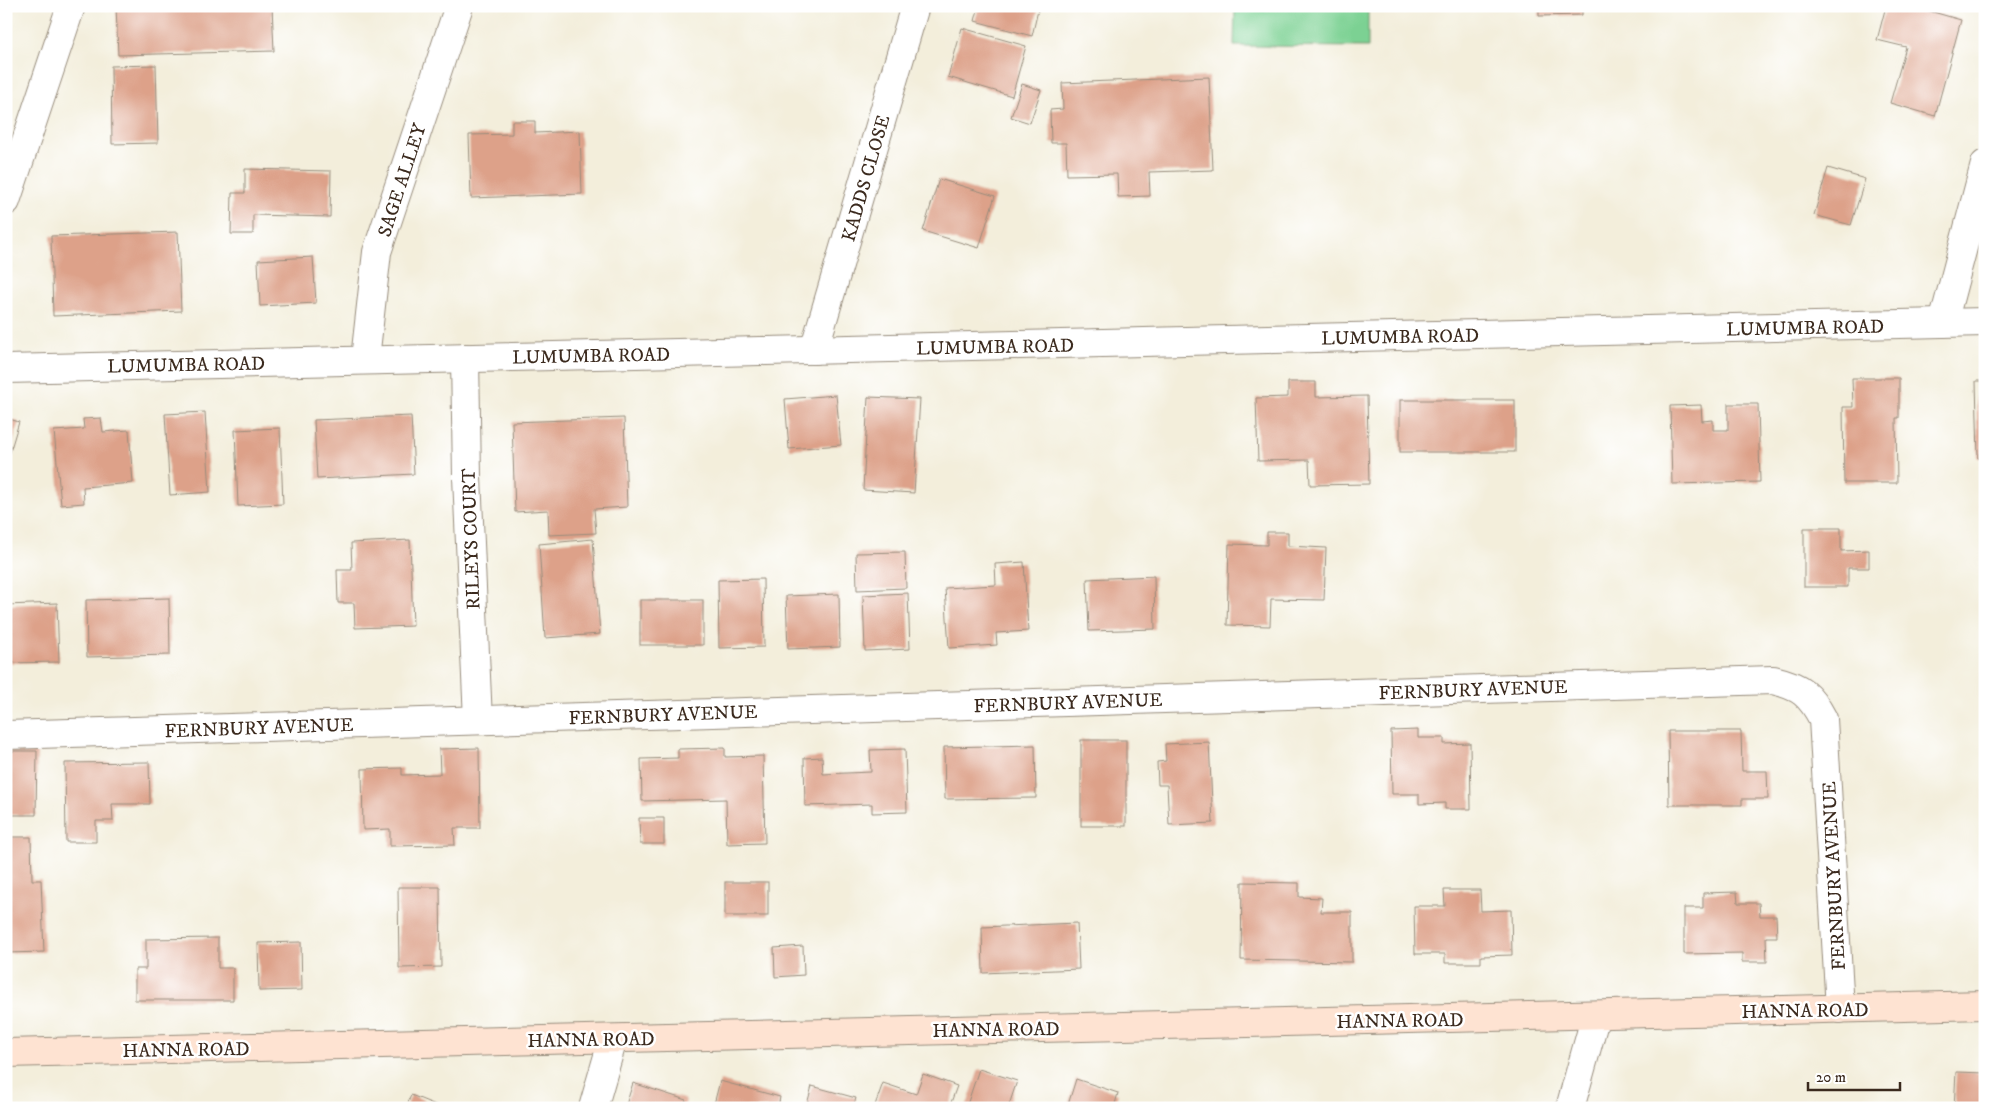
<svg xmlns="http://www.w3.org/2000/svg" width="1991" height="1114" viewBox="0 0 1991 1114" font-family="'IM FELL DW Pica',serif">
<rect width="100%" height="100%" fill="#fff"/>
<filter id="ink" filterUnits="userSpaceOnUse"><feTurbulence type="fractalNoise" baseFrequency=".02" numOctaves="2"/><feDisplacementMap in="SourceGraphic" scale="10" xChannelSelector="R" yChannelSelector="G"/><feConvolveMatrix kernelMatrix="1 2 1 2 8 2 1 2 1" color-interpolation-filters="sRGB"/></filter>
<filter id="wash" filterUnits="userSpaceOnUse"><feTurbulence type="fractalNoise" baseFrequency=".0096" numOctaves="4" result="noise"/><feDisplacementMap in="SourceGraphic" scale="20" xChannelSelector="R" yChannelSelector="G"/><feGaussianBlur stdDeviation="1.12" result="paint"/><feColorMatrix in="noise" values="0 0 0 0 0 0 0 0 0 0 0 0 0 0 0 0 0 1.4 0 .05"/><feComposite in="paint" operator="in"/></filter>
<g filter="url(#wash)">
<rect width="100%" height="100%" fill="#f3eedb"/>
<!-- green -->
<path fill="#7cd193" stroke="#5c7e58" d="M1235 6H1368V47L1234 46Z"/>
<g id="blocks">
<!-- building -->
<g fill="#dda189">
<path d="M116 6H272L274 51 118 55Z"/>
<path d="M979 6H1039L1032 36 975 21Z"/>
<path d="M1539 6H1582V15L1539 16Z"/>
<path d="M1886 6H1912L1961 20 1935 116 1890 103 1906 47 1877 40Z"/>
<path d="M962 28 1026 46 1012 96 948 77Z"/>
<path d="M156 65 158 143 112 144 111 66Z"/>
<path d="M1209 77 1213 170 1149 172 1150 196 1118 197 1117 174 1067 175 1066 143H1051L1050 110 1063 109 1062 83Z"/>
<path d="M1022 84 1041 90 1030 123 1011 117Z"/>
<path d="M512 121H535V133L580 131 582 194 471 198 469 135 512 134Z"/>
<path d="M1828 168 1865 179 1851 225 1814 215Z"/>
<path d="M245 169 331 171 330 217 253 215V234H231L232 193H245Z"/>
<path d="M939 179 995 196 979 248 923 231Z"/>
<path d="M178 232 181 311 53 316 51 236Z"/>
<path d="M313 257 316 303 260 306 258 260Z"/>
<path d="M1852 378H1899V418H1896L1897 483H1844L1843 407H1853Z"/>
<path d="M1976 381H1985V458H1978Z"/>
<path d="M1288 382H1316V397L1367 396 1369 484 1310 485 1309 460 1258 461 1256 398 1288 397Z"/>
<path d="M836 395 841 445 789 449 785 399Z"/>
<path d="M868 397 920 399 914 493 863 490Z"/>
<rect x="1400" y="400" width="115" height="52"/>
<path d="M1728 404H1758L1760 482 1672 484 1670 406 1701 405 1702 421 1713 420V430H1728Z"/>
<path d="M205 412 210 492 170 495 165 414Z"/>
<path d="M411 416 414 474 317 479 314 420Z"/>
<path d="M6 418 19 422 7 462H6Z"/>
<path d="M101 418 103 432 129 430 133 483 83 487 84 503 61 505 54 431 84 429 83 419Z"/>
<path d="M624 418 627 507 594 509 596 533 549 535 548 510 515 512 512 422Z"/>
<path d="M280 428 283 504 238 506 235 430Z"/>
<path d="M1804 528H1841V551L1869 550V568H1848V587H1804Z"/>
<path d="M1267 532H1288V546L1326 548 1324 600 1271 599 1270 626 1227 625 1229 544 1267 545Z"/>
<path d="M593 539 600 634 545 638 539 544Z"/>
<path d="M410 540 413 626 355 628 354 603H338L337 570H352L351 543Z"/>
<path d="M905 552 906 588 857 590 856 553Z"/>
<path d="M1024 562 1028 631 996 633 997 645 949 648 945 588 996 585 995 564Z"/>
<path d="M1154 576 1155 629 1089 631 1087 579Z"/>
<path d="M763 579 764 647 719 648 718 580Z"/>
<path d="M908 593 910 649 865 651 863 595Z"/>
<path d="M839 594 840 647 788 649 786 596Z"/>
<path d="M169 598 170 655 87 657 86 600Z"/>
<rect x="640" y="600" width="63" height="45"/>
<path d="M57 603 59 662 6 663V605Z"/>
<path d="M1418 730V738H1444V744L1470 743 1471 809H1445V803L1419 804V794H1392L1391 731Z"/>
<path d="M1668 731H1741L1742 771H1767L1768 799H1742V805H1669Z"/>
<rect x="1081" y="740" width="45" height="86"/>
<path d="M1209 742 1213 823 1169 825 1167 785H1158L1157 762 1166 761 1165 744Z"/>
<path d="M1035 745 1036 798 945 799 944 747Z"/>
<path d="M479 748 480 828H454L455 845 390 846V829L363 830 362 769 402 768V775L440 774 439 749Z"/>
<path d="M725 748V757L763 756 765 843 727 844 726 799 642 801 641 759 678 758V749Z"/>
<path d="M905 749 907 812 872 813V804L805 806 804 758 822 757 823 774 871 772 870 750Z"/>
<path d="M6 751H37L36 815H6Z"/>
<path d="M149 762 150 804H112L113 821H96V842H66L65 763Z"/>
<path d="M639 818H664V844H640Z"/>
<path d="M6 837H31L32 880H41L44 952 6 953Z"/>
<rect x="725" y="882" width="43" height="34"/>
<path d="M1242 882 1299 883V897L1322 898 1321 912H1352V962L1241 960Z"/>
<path d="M398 887H440L441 967 399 968Z"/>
<path d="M1444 890H1480L1481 911 1511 910 1512 955 1481 956V963H1445V954H1415L1414 906H1445Z"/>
<path d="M1737 892 1738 903H1759L1760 916H1776L1777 937H1766L1767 962H1742V953L1684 954V908H1703V893Z"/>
<path d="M1077 923 1079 969 983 973 982 927Z"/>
<path d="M218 938V968H233V1000H135V969H146V939Z"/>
<path d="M301 942 302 990 259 991 258 943Z"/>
<path d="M803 946 804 975 775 977 774 948Z"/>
<path d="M979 1069 1017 1081 1008 1108H966Z"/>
<path d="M1956 1072 1985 1073V1108H1954Z"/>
<path d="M923 1074 957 1086 949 1108H874L883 1083 916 1094Z"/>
<path d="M1076 1079 1118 1093 1114 1108H1067Z"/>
<path d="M720 1081 780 1097 778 1108H713Z"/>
<path d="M633 1083 686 1100 684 1108H625Z"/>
<path d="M812 1086 856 1098 853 1108H806Z"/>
<path d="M411 1095 443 1108H406Z"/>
</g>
</g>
</g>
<g filter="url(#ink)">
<use href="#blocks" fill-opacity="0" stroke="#978c7c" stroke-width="1"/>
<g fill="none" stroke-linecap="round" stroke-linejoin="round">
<defs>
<g id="street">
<path d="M6 201 71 6"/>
<path d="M1943 323 1985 164"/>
<path d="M814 350 915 6"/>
<path d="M465 358 467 477 478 720"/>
<path d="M365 359 377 252 459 6"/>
<path d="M6 369 1985 322"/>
<path d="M6 735 1773 680C1800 686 1810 694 1823 719L1840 1009"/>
<path d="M593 1108 613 1039"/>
<path d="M1570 1108 1596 1015"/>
</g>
<path id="secondary" d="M6 1053 1985 1005"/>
</defs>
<!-- street casing -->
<use href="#street" stroke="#978c7c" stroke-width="30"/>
<!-- secondary casing -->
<use href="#secondary" stroke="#978c7c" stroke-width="30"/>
<!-- street -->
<use href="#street" stroke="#fff" stroke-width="28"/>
<!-- secondary -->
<use href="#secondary" stroke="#fee3d2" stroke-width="28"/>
</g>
</g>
<g text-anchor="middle" stroke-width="5" stroke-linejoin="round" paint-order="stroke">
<!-- street labels -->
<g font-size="19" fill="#3b2a1e" stroke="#fff">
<text transform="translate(865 178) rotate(-74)" y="7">KADDS CLOSE</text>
<text transform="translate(401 180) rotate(-72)" y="7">SAGE ALLEY</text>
<text transform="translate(1805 327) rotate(-1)" y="7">LUMUMBA ROAD</text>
<text transform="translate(1400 336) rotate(-1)" y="7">LUMUMBA ROAD</text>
<text transform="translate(995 346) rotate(-1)" y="7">LUMUMBA ROAD</text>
<text transform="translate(591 355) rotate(-1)" y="7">LUMUMBA ROAD</text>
<text transform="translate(186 364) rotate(-1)" y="7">LUMUMBA ROAD</text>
<text transform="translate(470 539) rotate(-92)" y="7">RILEYS COURT</text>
<text transform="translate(1473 689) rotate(-2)" y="7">FERNBURY AVENUE</text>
<text transform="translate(1068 702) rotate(-2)" y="7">FERNBURY AVENUE</text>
<text transform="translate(663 714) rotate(-2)" y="7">FERNBURY AVENUE</text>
<text transform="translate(259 727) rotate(-2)" y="7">FERNBURY AVENUE</text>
<text transform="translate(1833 876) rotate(-93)" y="7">FERNBURY AVENUE</text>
<text transform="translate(1805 1010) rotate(-1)" y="7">HANNA ROAD</text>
<text transform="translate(1400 1020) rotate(-1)" y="7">HANNA ROAD</text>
<text transform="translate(996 1029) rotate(-1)" y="7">HANNA ROAD</text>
<text transform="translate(591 1039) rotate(-1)" y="7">HANNA ROAD</text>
<text transform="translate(186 1049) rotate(-1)" y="7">HANNA ROAD</text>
</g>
</g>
<!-- margin -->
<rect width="1991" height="1114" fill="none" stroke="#fff" stroke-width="25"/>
<!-- scale -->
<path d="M1808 1082v8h92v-8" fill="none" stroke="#3b2a1e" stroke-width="2.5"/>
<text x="1816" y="1082" font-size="15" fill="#3b2a1e" stroke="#ffffff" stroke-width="4" paint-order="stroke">20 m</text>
</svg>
